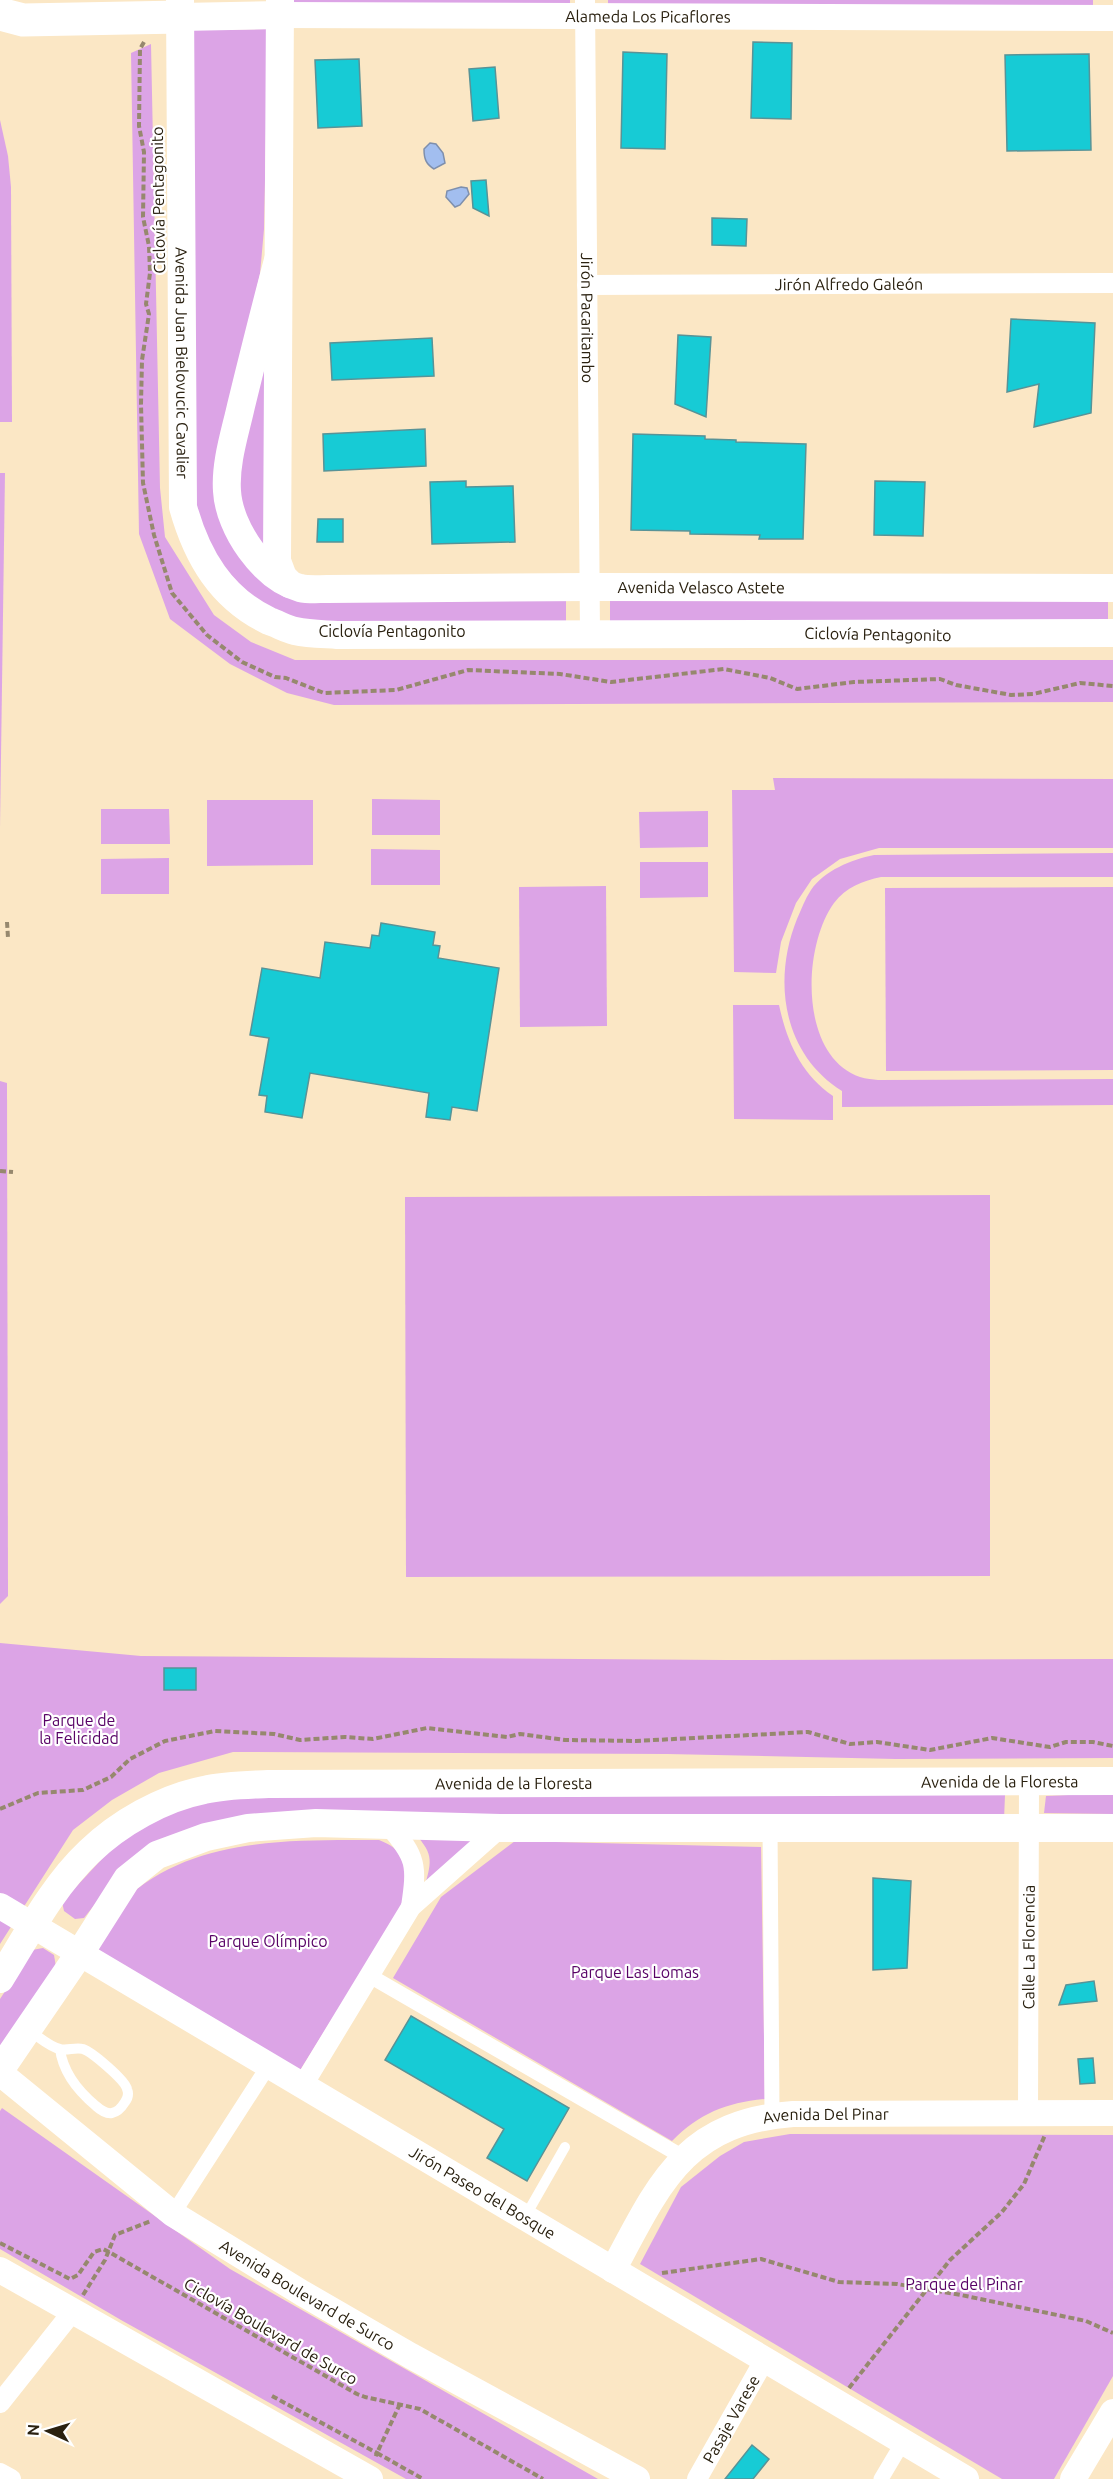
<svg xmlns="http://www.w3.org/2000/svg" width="1113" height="2479" viewBox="0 0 1113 2479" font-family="Ubuntu,sans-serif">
<rect width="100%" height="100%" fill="#fbe7c5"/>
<!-- green -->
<g fill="#dca4e6">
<path d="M294 0H570V9L294 7Z"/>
<rect x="608" y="0" width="485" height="6"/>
<path d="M268 29 264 229 260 274 219 453 262 575 566 597V628L336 625 287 617 249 595 216 558 194 507 190 30Z"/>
<path d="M151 44 160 488 165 537 214 615 251 642 295 660H1113V702L334 705 287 693 230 664 170 619 139 534 131 53Z"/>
<path d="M0 120 8 156 11 187 12 422H0Z"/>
<path d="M267 350 269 557 256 544 235 487Z"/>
<path d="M0 473H5L0 828Z"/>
<path d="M1108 597V626L610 627V598Z"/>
<path d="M773 778 1113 779V848H879L840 859 812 879 796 903 781 942 776 973 734 972 732 790H775Z"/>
<path d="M372 799 440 800V835H372Z"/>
<path d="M207 800H313V865L207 866Z"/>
<path d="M101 809H169L170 844H101Z"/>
<path d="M708 811V847L640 848 639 812Z"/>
<path d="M371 849 440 850V885H371Z"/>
<path d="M1113 853V877H881C863 881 846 887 834 903 802 947 799 1056 860 1077 866 1079 873 1079 878 1080L1113 1079V1105L842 1107V1091C783 1054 772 981 797 919 801 910 805 899 811 890 825 870 851 860 874 855Z"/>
<path d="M169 858V894H101V859Z"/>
<path d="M640 862H708V897L640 898Z"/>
<path d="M606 886 607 1026 520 1027 519 887Z"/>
<path d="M1113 887V1070L886 1071 885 888Z"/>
<path d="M733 1005H779C787 1042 801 1074 833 1096V1120L734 1119Z"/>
<path d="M0 1081 7 1083 8 1596 0 1604Z"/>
<path d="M990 1195V1576L406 1577 405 1197Z"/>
<path d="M0 1643 141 1656 726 1660 1113 1659V1758L896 1759 667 1754 233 1752 159 1773 112 1800 73 1830 0 1944Z"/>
<path d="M1113 1793V1814L1044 1813 1046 1796Z"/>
<path d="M230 1795H1005L1004 1820 302 1814 115 1879 84 1918 75 1919 64 1911 62 1902 112 1848 159 1816Z"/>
<path d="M415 1834 479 1836 424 1889C431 1863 435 1855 415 1834Z"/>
<path d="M379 1840C409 1851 409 1872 406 1900L299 2072 95 1948C103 1934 111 1913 123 1901 191 1836 292 1840 379 1840Z"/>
<path d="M515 1841 761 1847 765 2099C726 2103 700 2113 672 2141L393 1978 441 1897Z"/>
<path d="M43 1948 54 1955 56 1967 0 2051V1999L32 1950Z"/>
<path d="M2 2108 230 2269 598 2479H406L121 2320 0 2249V2111Z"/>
<path d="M790 2134 1113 2135V2376L1054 2479H1002L640 2264 681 2187 720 2156 744 2142Z"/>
</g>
<!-- water -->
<g fill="#a2beef" stroke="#7e8fac" stroke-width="1.5">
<path d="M430 143 436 144 443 153 445 163 434 169C426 164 424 159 424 149Z"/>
<path d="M461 187 467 188 469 194 460 205 455 207 446 197 447 191Z"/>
</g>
<!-- building -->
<g fill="#17cbd5" stroke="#589397" stroke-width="1.5">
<path d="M753 42 792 43 791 119 751 118Z"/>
<path d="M623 52 667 54 665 149 621 148Z"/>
<path d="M1089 54 1091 150 1007 151 1005 55Z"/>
<path d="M359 59 362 126 318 128 315 60Z"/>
<path d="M495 67 499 118 473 121 469 69Z"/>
<path d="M486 180 489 216 473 208 471 181Z"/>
<path d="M712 218 747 219 746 246 712 245Z"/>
<path d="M1011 319 1095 323 1091 413 1034 427 1039 384 1007 392Z"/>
<path d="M678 335 711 337 706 417 675 404Z"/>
<path d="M432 338 434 376 332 380 330 343Z"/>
<path d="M425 429 426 466 324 471 323 434Z"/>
<path d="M633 434 705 436V439L736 440V442L806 444 803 539H759L760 535 690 534V531L631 530Z"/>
<path d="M466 481V487L513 486 515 542 432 544 430 482Z"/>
<path d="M875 481 925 482 923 536 874 535Z"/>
<path d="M318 519H343V542H317Z"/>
<path d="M381 923 435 932 433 945 440 946 438 958 499 968 477 1111 452 1107 450 1120 426 1117 429 1093 310 1073 302 1118 265 1112 267 1096 259 1095 269 1038 250 1035 262 968 320 978 325 942 370 948 372 935 379 936Z"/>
<rect x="164" y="1668" width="32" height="22"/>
<path d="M873 1878 911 1881 907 1968 873 1970Z"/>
<path d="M1094 1981 1097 2001 1059 2005 1066 1985Z"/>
<path d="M411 2016 569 2108 527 2181 487 2158 504 2129 385 2060Z"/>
<path d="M1093 2058 1095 2083 1080 2084 1078 2059Z"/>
<path d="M752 2445 769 2459 753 2479H725Z"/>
</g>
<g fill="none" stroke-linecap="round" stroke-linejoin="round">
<!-- path -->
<g stroke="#96886e" stroke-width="4" stroke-dasharray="6 3" stroke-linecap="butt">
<path d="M144 42 140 49 139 126 144 152 143 217 149 246 150 273 146 304 149 314 142 360 141 404 143 483 154 535 172 593 207 635 242 662 275 677 286 678 324 693 396 690 468 670 560 674 611 682 724 669 770 678 797 689 854 682 940 679 956 685 1011 695 1033 694 1080 683 1113 686"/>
<path d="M7 922 8 938"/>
<path d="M0 1171 13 1172"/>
<path d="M0 1809 38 1793 83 1790 111 1777 130 1759 165 1741 215 1731 274 1734 300 1740 345 1737 373 1739 427 1728 507 1737 520 1734 565 1740 636 1741 808 1732 850 1744 877 1742 930 1750 992 1738 1050 1747 1066 1742H1093L1113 1746"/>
<path d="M0 2243 70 2279 78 2275 94 2252 103 2249 109 2252 357 2394 365 2397 420 2409 543 2479"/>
<path d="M662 2273 761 2259 839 2282 897 2284 961 2295 1086 2321 1113 2333"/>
<path d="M83 2295 105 2260 115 2235 151 2221"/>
<path d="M849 2388 950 2260 1002 2212 1024 2184 1045 2135"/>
<path d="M272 2396 377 2453 375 2458"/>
<path d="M400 2404 377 2453 423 2479"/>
</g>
<!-- service -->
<g stroke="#fff" stroke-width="10">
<path d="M28 2030C37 2035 49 2047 60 2049 67 2051 75 2047 83 2049 92 2052 125 2080 127 2089 129 2094 128 2098 125 2102 117 2115 108 2117 96 2106 78 2091 63 2073 60 2049"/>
<path d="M525 2217 565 2147"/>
</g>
<!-- pedestrian -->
<g stroke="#fff" stroke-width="15">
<path d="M770 1826 772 2115"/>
<path d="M370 1976 683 2157"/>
<path d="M173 2214 269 2065"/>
<path d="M881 2479 903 2442"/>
</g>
<!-- minor -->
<g stroke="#fff" stroke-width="20">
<path id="s1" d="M585 0 590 635"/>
<path id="s2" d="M587 285 1113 283"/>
<path d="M389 1826C417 1857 417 1866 411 1907"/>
<path d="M303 2085 411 1907 500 1828"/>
<path id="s3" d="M1028 2113 1029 1781"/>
<path d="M0 2403 73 2311"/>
<path d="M0 2473 11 2479"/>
<path id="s4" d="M697 2479 765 2359"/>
</g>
<!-- tertiary -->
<g stroke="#fff" stroke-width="26">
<path id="s5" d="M280 15 1113 18"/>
<path id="s6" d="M0 1906 966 2479"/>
<path id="s7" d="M0 2073 173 2214 302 2293 411 2356 637 2479"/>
<path d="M0 2270 370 2479"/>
<path id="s8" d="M613 2270C659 2184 684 2122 793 2114L1113 2113"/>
<path d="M1073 2479 1113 2412"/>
</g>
<!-- secondary -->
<g stroke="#fff" stroke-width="28">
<path id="s9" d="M180 0 183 507C197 557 221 598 269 621 278 624 286 629 295 631 309 634 323 634 337 635L1113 633"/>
<path d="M280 0 277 561 283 577 290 584"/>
<path d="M181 17 280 15"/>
<path id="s10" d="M278 260C265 309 253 357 241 406 235 433 225 463 227 491 229 528 263 578 300 588 309 590 318 589 327 589L590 587 1113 588"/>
<path id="s11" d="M0 1979C27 1936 52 1887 89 1852 119 1823 163 1798 204 1790 225 1785 246 1785 268 1784L1113 1781"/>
<path d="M0 2070 80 1953 127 1879 157 1855 206 1837 248 1828 316 1823 500 1828H1113"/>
</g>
<!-- motorway -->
<path stroke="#fff" stroke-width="33" d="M0 14 23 20 181 17"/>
</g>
<g text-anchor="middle" stroke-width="4.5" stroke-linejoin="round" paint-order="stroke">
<!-- street labels -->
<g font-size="16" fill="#2a2110" stroke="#fff">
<text dy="6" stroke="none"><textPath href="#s5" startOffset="368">Alameda Los Picaflores</textPath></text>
<text transform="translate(158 200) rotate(-91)" y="6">Ciclovía Pentagonito</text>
<text dy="6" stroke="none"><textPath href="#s2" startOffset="262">Jirón Alfredo Galeón</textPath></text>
<text dy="6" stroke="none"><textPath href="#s1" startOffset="318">Jirón Pacaritambo</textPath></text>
<text dy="6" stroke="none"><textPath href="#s9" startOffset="363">Avenida Juan Bielovucic Cavalier</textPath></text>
<text dy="6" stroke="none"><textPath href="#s10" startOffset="766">Avenida Velasco Astete</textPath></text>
<text x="392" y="637">Ciclovía Pentagonito</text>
<text transform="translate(878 634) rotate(1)" y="6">Ciclovía Pentagonito</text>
<text dy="6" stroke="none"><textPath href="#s11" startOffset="1084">Avenida de la Floresta</textPath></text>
<text dy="6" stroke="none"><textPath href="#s11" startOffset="598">Avenida de la Floresta</textPath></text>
<text dy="6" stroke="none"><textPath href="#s3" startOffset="166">Calle La Florencia</textPath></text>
<text dy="6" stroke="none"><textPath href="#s8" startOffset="286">Avenida Del Pinar</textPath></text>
<text dy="6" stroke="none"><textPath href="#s6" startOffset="561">Jirón Paseo del Bosque</textPath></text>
<text dy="6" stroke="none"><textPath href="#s7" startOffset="380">Avenida Boulevard de Surco</textPath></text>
<text transform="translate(271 2331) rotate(30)" y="6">Ciclovía Boulevard de Surco</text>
<text dy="6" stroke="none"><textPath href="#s4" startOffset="69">Pasaje Varese</textPath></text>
</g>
<!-- park labels -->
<g font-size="16" fill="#580266" stroke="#fff">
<text x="79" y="1726">Parque de<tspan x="79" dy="18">la Felicidad</tspan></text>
<text x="268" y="1947">Parque Olímpico</text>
<text x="635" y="1978">Parque Las Lomas</text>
<text x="964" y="2290">Parque del Pinar</text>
</g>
</g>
<!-- north arrow -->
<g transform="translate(48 2431) rotate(274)" stroke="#ffffff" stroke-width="4.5" paint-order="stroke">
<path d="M0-4.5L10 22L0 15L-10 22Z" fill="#2a2110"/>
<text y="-9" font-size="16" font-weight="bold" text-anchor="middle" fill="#2a2110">N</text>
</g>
</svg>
